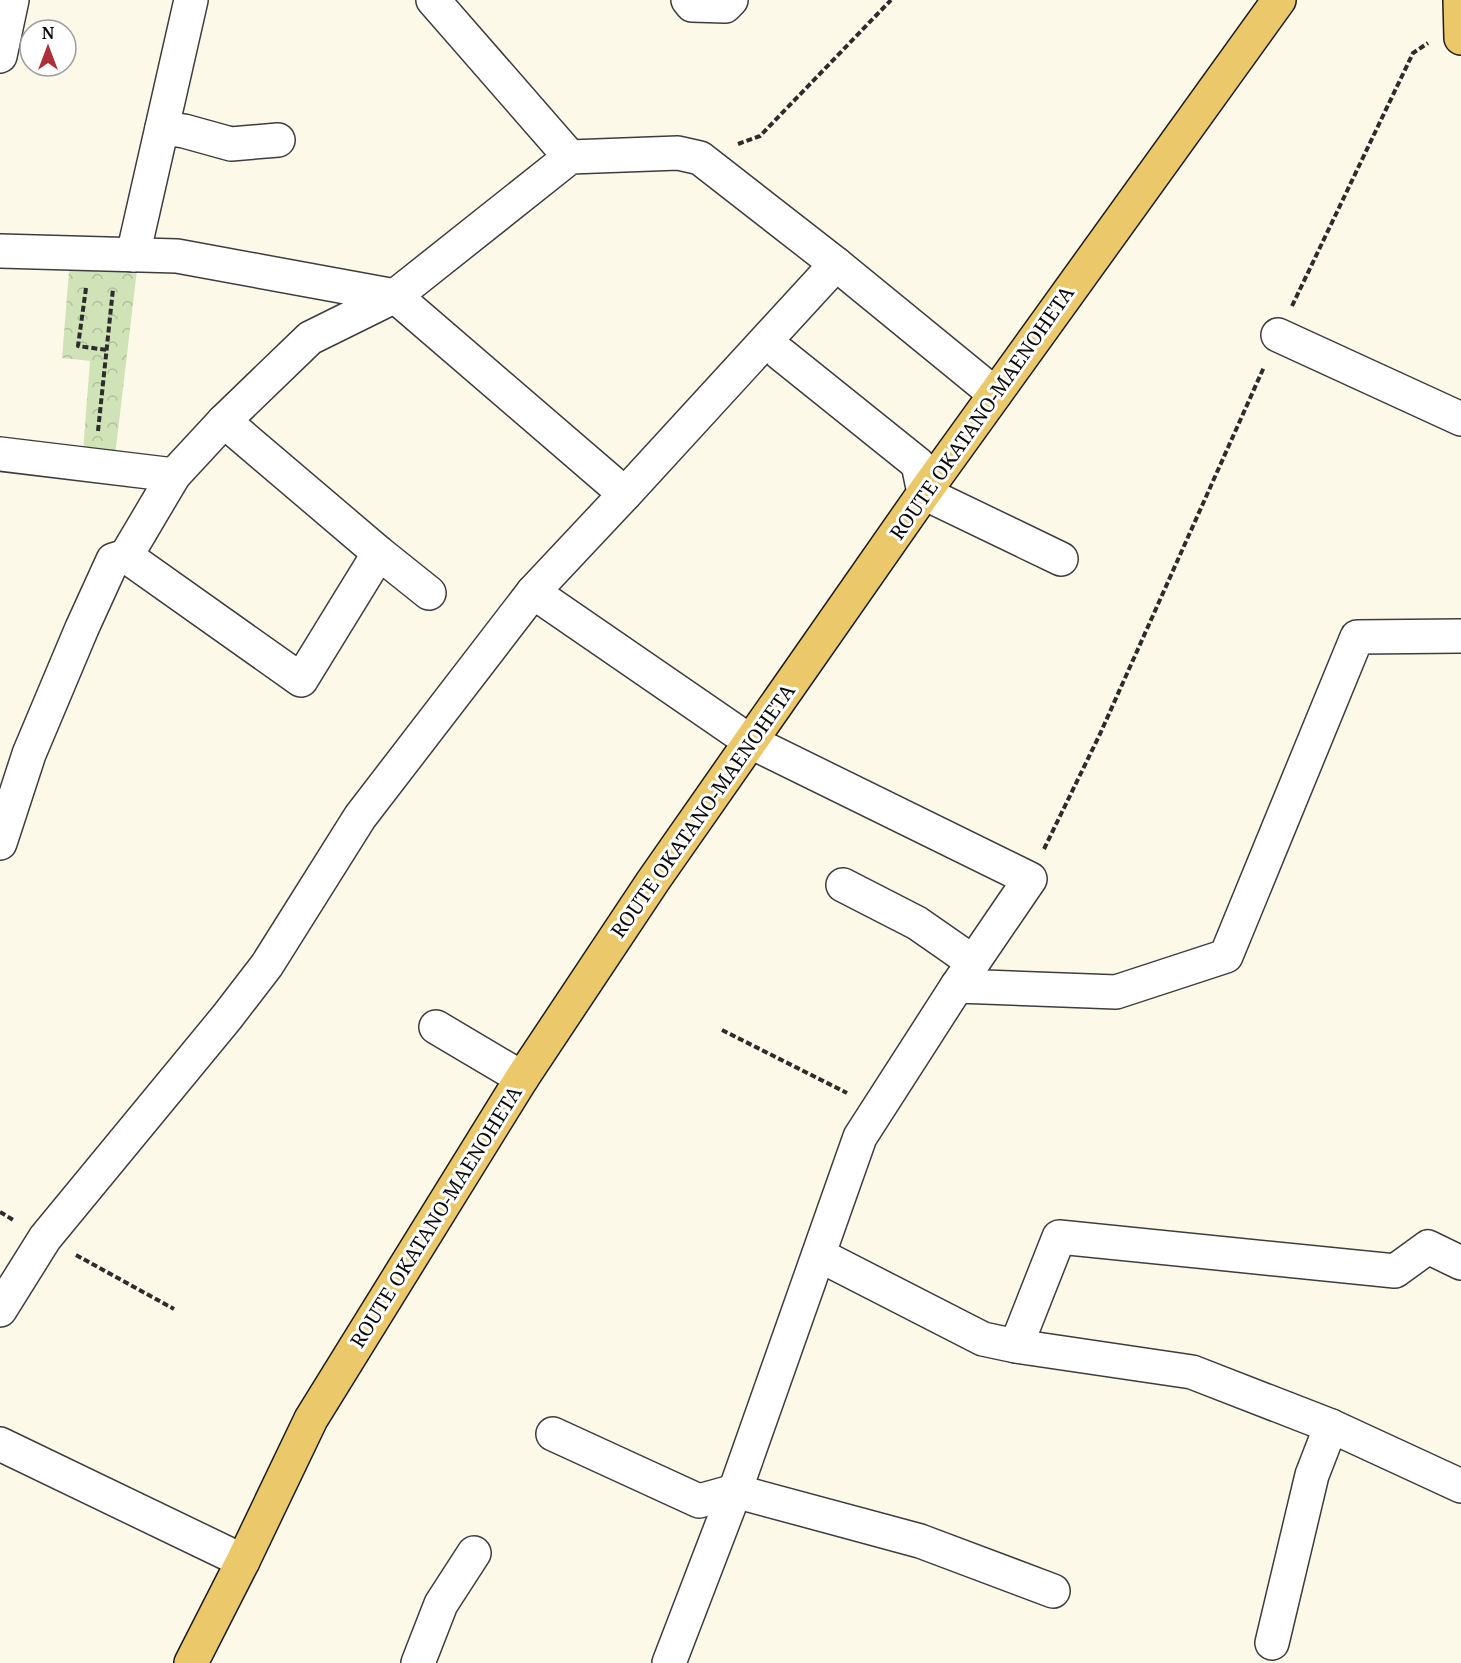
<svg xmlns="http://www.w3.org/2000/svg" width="1461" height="1663" viewBox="0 0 1461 1663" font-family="'Noto Serif',serif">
<defs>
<pattern id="park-crowns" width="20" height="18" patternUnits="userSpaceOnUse" patternTransform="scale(1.5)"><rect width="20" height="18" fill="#cfe3b7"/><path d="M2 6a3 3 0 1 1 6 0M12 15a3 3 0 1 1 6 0" fill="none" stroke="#b0c19c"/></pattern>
</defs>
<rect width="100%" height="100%" fill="#fdf9e9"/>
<!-- park -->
<path fill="url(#park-crowns)" d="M137 270 115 456 83 451 90 361 62 358 69 271Z"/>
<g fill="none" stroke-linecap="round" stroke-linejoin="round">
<defs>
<g id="minor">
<path d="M433 0 570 157"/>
<path d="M688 0 692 5 725 6 731 0"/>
<path d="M0 56 12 0"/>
<path d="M162 128 184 131 231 144 278 140"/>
<path d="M0 251 177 256 395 296"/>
<path d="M133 255 191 0"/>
<path d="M1278 335 1461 419"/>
<path d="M781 354 918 464 924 493 1061 559"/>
<path d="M224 421 379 553 429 593"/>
<path d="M0 454 174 475"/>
<path d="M625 494 836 264"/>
<path d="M126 556 301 680 379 553"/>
<path d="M533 592 751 742 1030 879 957 986 860 1137 735 1491 669 1663"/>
<path d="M0 843 29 754 82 628 113 560 126 556 174 475 224 421 310 338 395 296"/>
<path d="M843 885 917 923 973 962"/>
<path d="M957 986 1116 992 1226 956 1357 637 1461 636"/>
<path d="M436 1027 522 1078"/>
<path d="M819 1255 983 1339 1016 1346 1192 1372 1331 1426 1461 1486"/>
<path d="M0 1310 45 1238 227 1017 267 965 360 817 533 592 625 494 395 296 570 157 678 153 700 158 836 264 995 394"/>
<path d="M1016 1346 1059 1237 1395 1271 1428 1247 1461 1263"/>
<path d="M553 1434 699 1501 735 1491 920 1541 1053 1591"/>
<path d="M0 1444 243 1561"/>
<path d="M1272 1643 1312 1475 1331 1426"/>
<path d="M418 1663 441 1604 474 1553"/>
</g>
<g id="major">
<path d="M1460 0 1461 38"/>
<path d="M191 1663 243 1561 311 1419 522 1078 653 881 924 493 1279 0"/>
</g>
</defs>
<!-- minor casing -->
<use href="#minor" stroke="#3d3d3d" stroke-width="36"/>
<!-- major casing -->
<use href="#major" stroke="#1b1b1b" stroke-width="36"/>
<!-- path -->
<g stroke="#2c2c2c" stroke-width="4" stroke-dasharray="6 3" stroke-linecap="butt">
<path d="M738 144 760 136 891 0"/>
<path d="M86 288 78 346 107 350"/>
<path d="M1292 306 1413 53 1428 43"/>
<path d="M98 431 113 289"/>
<path d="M1044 849 1100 734 1264 367"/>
<path d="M722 1030 847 1093"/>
<path d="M0 1212 15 1221"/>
<path d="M76 1255 174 1309"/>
</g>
<!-- minor -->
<use href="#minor" stroke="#fff" stroke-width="33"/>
<!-- major -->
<use href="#major" stroke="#ebc96b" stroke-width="33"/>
</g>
<g text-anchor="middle" stroke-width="6" stroke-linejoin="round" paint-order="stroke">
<!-- street labels -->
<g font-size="20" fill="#0a0a0a" stroke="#fff">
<text transform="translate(982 413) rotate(-55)" y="7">ROUTE OKATANO-MAENOHETA</text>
<text transform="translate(703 811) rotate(-55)" y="7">ROUTE OKATANO-MAENOHETA</text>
<text transform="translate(436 1217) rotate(-58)" y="7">ROUTE OKATANO-MAENOHETA</text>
</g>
</g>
<!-- north arrow -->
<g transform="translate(48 48)"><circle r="28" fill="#ffffff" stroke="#9d9d9d" stroke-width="1.5"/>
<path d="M0-4.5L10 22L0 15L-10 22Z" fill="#ac3039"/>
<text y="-9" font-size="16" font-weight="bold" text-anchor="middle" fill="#0a0a0a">N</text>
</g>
</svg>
